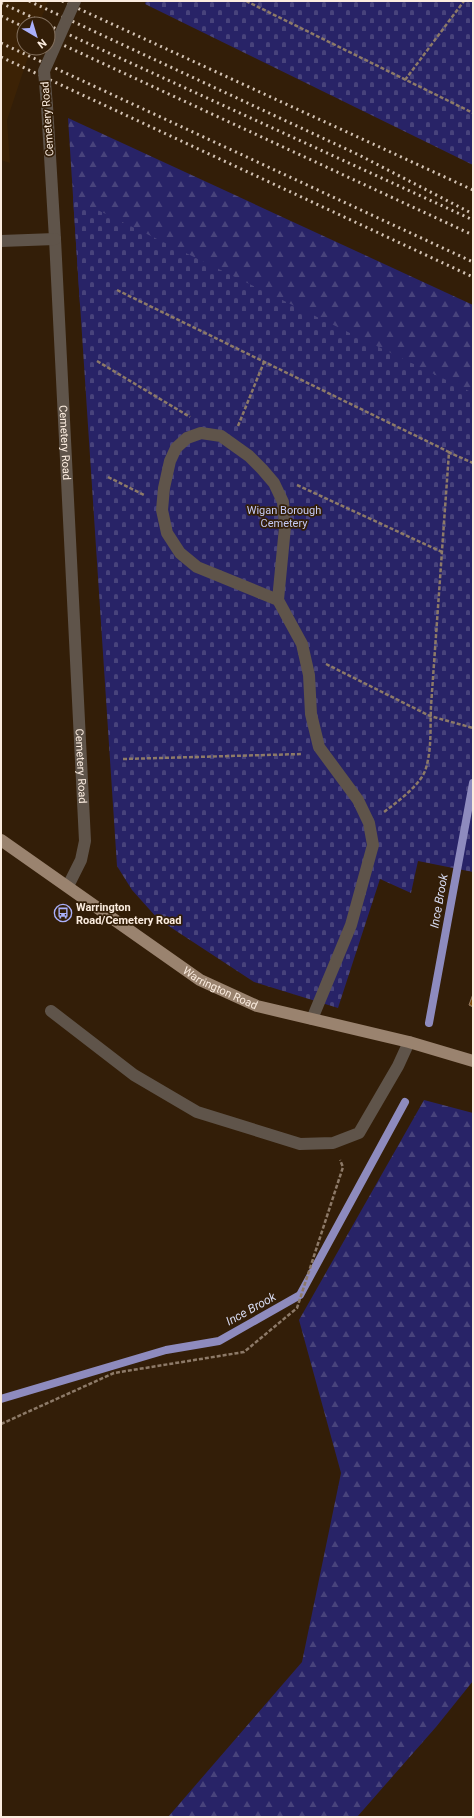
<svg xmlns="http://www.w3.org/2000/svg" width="474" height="1818" viewBox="0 0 474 1818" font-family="Roboto,sans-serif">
<defs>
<pattern id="forest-firs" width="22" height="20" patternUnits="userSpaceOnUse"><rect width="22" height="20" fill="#282367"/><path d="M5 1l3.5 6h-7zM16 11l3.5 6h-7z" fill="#48437c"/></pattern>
<pattern id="cemetery-stones" width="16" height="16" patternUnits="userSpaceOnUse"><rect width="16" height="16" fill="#282367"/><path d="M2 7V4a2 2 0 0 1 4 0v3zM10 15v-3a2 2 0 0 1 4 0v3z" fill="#48437c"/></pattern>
<pattern id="building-back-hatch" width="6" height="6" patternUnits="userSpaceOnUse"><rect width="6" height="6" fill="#794608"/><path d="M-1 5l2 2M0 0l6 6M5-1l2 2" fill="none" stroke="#8d612c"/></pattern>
</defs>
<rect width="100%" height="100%" fill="#331e08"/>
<!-- built -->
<path fill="#3c2205" d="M1 1H48L39 24H24V48H31L7 120 10 163 1 160Z"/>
<!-- forest -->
<g fill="url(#forest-firs)">
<path d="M68 118 473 305V491L80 305Z"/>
<path d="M424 1100 473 1113V1681L436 1727 357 1817H168L302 1662 341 1473 299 1320Z"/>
</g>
<!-- cemetery -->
<g fill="url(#cemetery-stones)">
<path d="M146 1H473V165L145 4Z"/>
<path d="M73 198 473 393V872L418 861 411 893 380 879 338 1008 254 982 158 919 132 890 117 866Z"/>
</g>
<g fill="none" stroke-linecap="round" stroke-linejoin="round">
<!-- stream -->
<g stroke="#8e8bbe" stroke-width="8">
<path d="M429 1023 473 783"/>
<path d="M1 1399 166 1350 219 1341 300 1295 405 1102"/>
</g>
</g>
<!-- building -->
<path fill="url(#building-back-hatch)" stroke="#957a63" d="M473 994V1007L469 1005Z"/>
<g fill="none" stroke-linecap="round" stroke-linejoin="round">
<!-- path -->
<g stroke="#8d7a68" stroke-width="2.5" stroke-dasharray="4 2" stroke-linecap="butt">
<path d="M246 1 473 113"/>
<path d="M405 80 464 1"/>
<path d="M117 290 449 452 431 706C430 726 432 748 426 768 422 784 397 802 384 812"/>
<path d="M97 361 190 417"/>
<path d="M238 426 264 362"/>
<path d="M448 452 473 463"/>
<path d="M108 477 144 495"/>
<path d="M297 485 442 552"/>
<path d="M326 664 430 716 473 728"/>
<path d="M123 759 302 754"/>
<path d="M1 1424 114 1373 244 1352 297 1308 343 1167 340 1160"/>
</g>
<!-- service -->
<g stroke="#5f544a" stroke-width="12">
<path d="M278 600 285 527 283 502 274 483 262 469 249 456 221 436 201 433 187 438 176 448 170 461 164 488 162 510 167 533 180 553 197 567 278 600 302 644 309 675 311 714 319 747 358 800 369 823 373 845 351 925 312 1019"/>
<path d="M51 1011 134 1075 197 1112 300 1144 333 1143 359 1133 398 1066 409 1042"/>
</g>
<!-- minor -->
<g stroke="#5f544a" stroke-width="12">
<path id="s1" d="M47 106 55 239 85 841 81 860 68 886"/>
<path d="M1 241 55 239"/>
</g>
<!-- primary -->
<path stroke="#9a836f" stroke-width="12" id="s2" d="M1 840 200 980 257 1006 409 1042 473 1061"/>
<!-- rail -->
<g stroke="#d3c3b4" stroke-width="3" stroke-dasharray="2 4" stroke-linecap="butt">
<path d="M29 1 359 155 473 214"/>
<path d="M62 1 473 190"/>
<path d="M1 3 47 24"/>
<path d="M1 16 24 27"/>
<path d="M48 25 473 220"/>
<path d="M48 38 473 235"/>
<path d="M1 43 473 262"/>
<path d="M1 57 473 277"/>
</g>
<!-- minor-bridge -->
<path stroke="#5f544a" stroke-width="12" d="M47 106 44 71 75 1"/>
</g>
<!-- icons -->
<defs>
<symbol id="bus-ring" viewBox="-11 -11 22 22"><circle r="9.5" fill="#331e08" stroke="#aab0fb" stroke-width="1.5"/><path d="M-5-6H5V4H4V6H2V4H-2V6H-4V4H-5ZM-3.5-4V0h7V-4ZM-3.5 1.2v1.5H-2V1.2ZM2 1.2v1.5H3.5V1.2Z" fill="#aab0fb"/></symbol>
</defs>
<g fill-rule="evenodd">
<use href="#bus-ring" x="53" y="903" width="20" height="20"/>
</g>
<g text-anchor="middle" stroke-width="3.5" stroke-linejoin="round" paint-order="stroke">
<!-- street labels -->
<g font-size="11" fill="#fbecdf" stroke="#331e08">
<text transform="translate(47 119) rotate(-94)" y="4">Cemetery Road</text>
<text dy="4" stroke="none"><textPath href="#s1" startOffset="337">Cemetery Road</textPath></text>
<text dy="4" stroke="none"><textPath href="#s1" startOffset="661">Cemetery Road</textPath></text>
<text dy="4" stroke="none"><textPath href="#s2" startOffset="265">Warrington Road</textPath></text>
</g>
<!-- park labels -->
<g font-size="11" fill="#c4c9f4" stroke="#331e08">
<text x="284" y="514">Wigan Borough<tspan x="284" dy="13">Cemetery</tspan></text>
</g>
<!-- poi labels -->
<g font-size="11" font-weight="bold" fill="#fbecdf" stroke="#331e08" text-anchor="start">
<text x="76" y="911">Warrington<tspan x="76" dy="13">Road/Cemetery Road</tspan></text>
</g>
<!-- water labels -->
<g font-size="12" font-style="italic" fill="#d6d9ef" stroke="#331e08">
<text transform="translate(439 901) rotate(-80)" y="4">Ince Brook</text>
<text transform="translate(251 1309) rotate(-29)" y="4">Ince Brook</text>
</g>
</g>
<!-- border -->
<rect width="474" height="1818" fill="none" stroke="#fbecdf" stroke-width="4"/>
<!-- north arrow -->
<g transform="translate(36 36) rotate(142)"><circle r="19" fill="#331e08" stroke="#83705e"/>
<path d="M0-3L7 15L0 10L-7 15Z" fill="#aab0fb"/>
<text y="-6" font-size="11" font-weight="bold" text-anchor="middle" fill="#fbecdf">N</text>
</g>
</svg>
